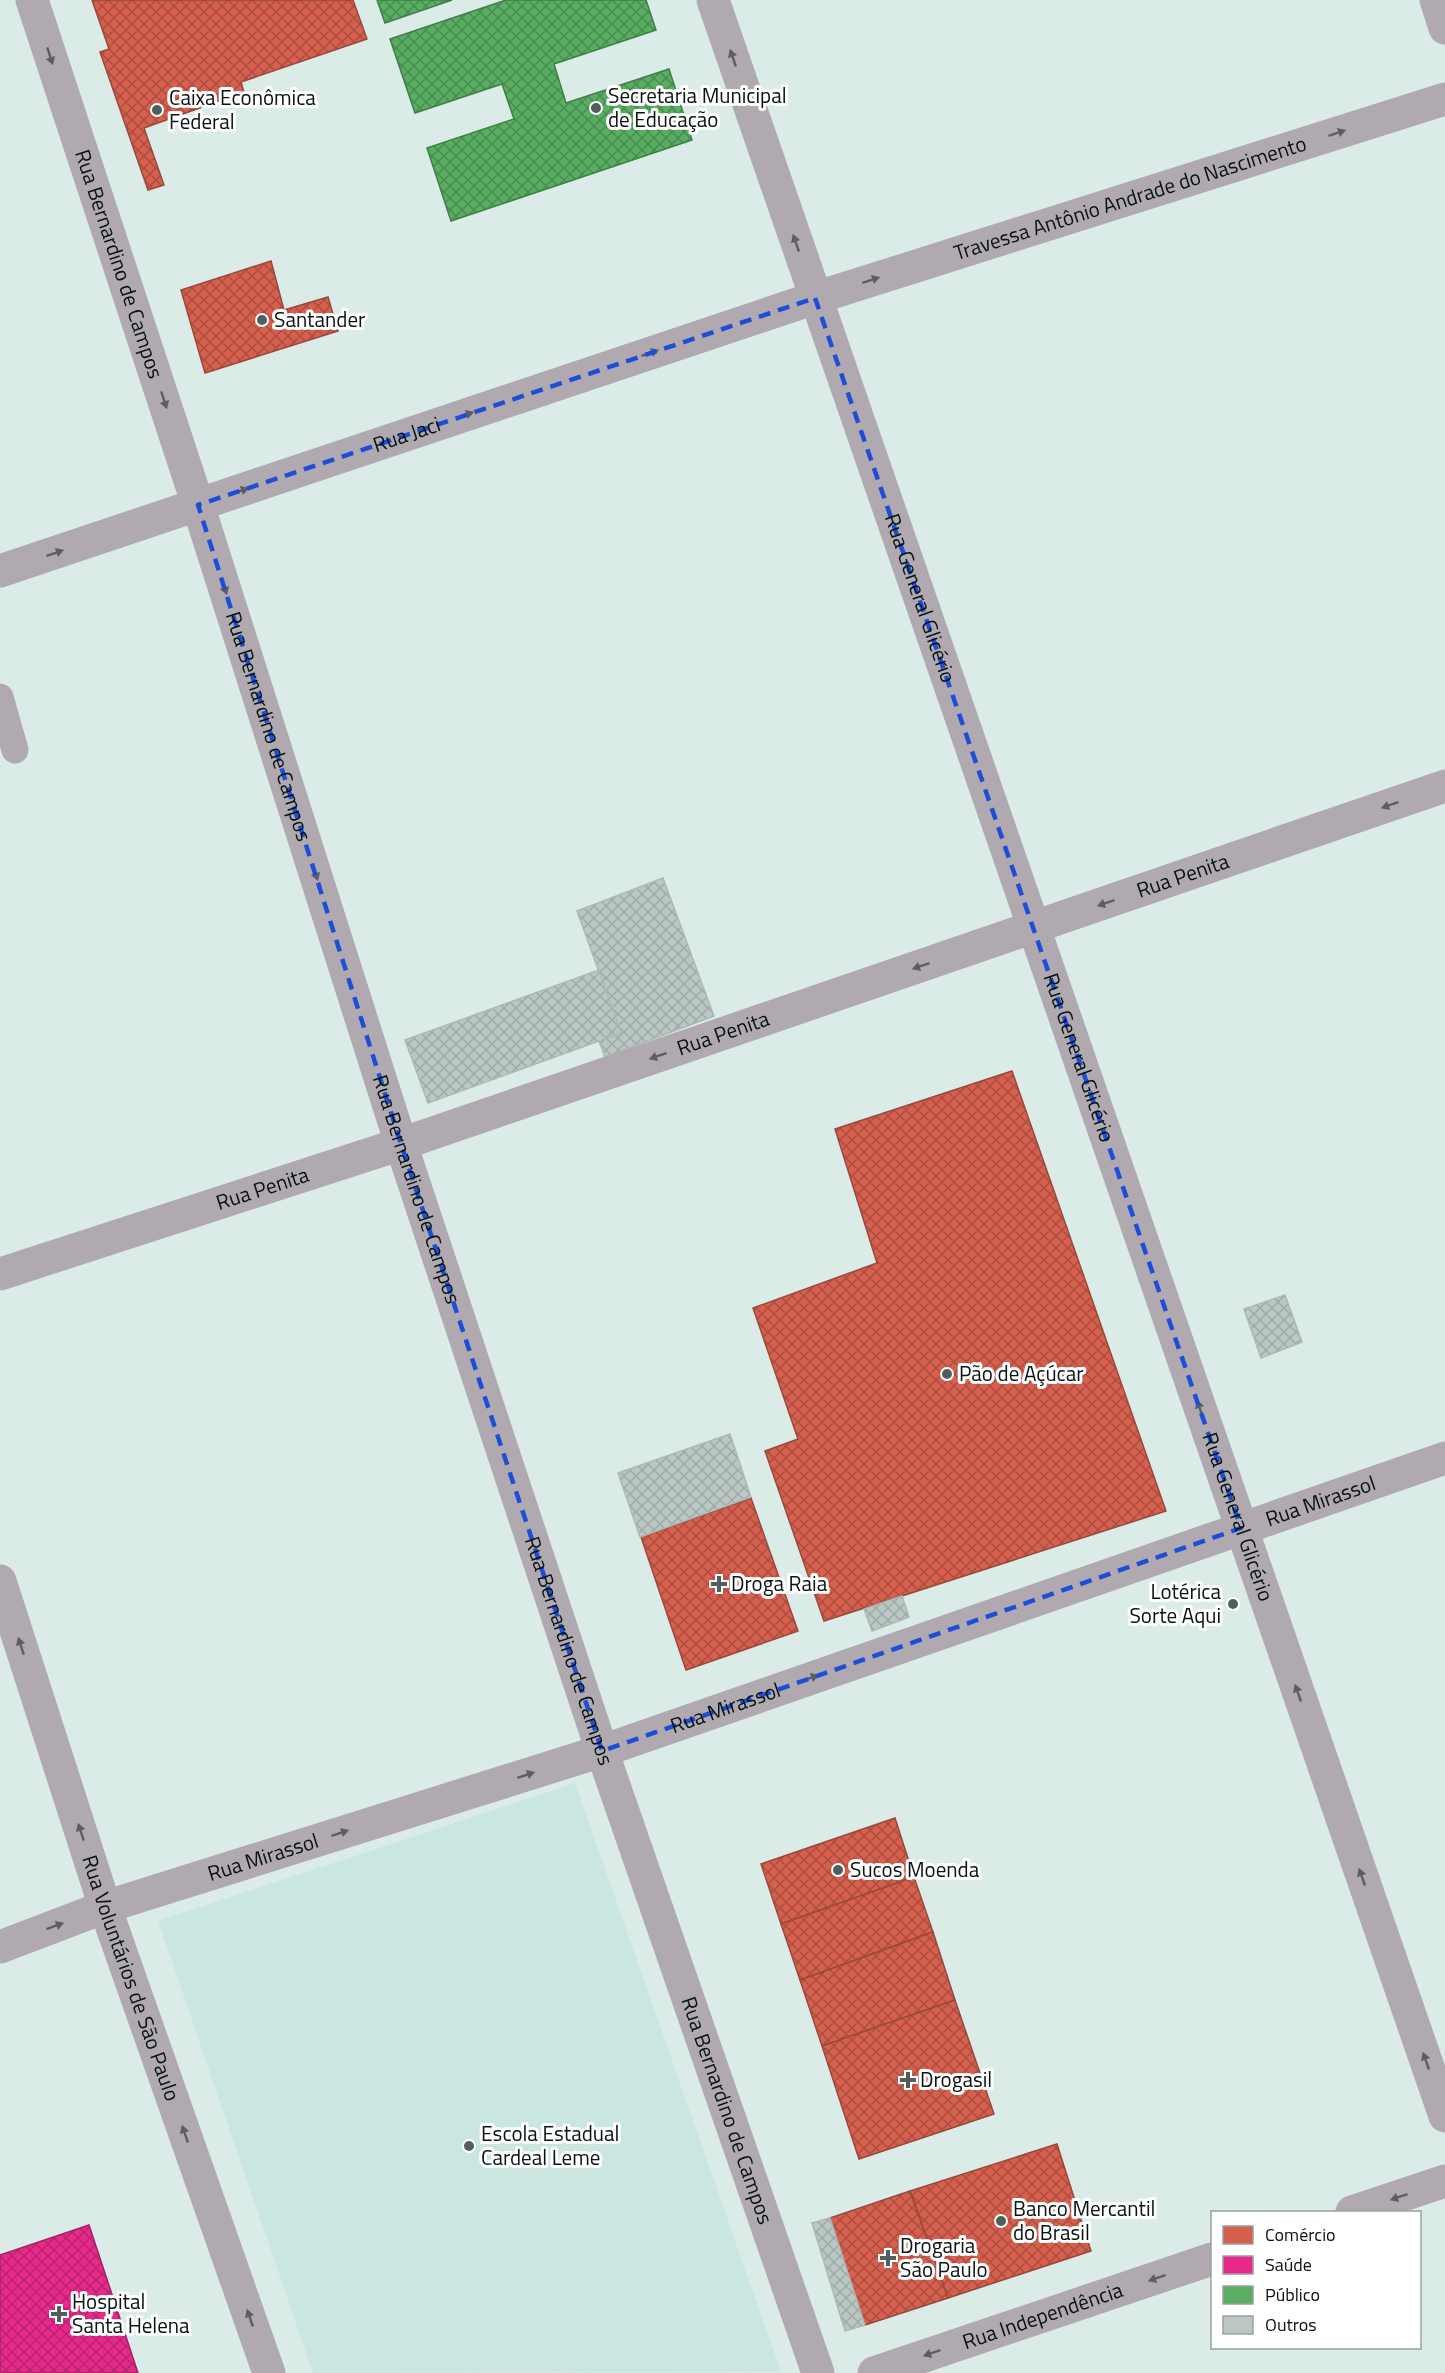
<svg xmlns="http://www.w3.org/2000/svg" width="1445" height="2373" viewBox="0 0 1445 2373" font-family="'Titillium Web',sans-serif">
<defs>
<pattern id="shops-cross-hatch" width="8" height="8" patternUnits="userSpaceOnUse" patternTransform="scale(1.5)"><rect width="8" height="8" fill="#d6604d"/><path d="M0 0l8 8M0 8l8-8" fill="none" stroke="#ac4e3f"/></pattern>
<pattern id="health-cross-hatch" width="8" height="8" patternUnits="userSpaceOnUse" patternTransform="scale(1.5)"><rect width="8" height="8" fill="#e7298a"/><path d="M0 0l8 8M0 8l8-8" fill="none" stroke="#b9226f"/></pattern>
<pattern id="public-cross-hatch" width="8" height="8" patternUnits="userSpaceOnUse" patternTransform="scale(1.5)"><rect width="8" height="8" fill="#5aae61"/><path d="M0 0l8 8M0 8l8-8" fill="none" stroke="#488c4f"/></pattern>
<pattern id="building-cross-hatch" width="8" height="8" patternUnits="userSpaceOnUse" patternTransform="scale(1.5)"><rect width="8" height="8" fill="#bbc7c4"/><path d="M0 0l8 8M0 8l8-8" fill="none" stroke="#9faaa7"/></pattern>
</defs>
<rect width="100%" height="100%" fill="#dbece8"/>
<!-- built -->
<path fill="#c9e6e0" d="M575 1783 781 2372 313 2373 158 1921Z"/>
<!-- shops -->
<g fill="url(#shops-cross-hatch)" stroke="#98493b" stroke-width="1.5">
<path d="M92 0H353L367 39 241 82 244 92 144 128 164 185 148 190 100 52 109 49Z"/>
<path d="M271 261 284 310 328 297 338 331 205 373 181 290Z"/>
<path d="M1012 1071 1166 1511 824 1621 765 1451 798 1439 753 1308 877 1263 835 1129Z"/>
<path d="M751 1498 798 1631 686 1670 641 1537Z"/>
<path d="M895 1818 914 1877 781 1924 761 1864Z"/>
<path d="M914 1877 933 1932 800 1980 781 1924Z"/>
<path d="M933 1932 955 2000 822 2046 800 1980Z"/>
<path d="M955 2000 994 2114 859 2159 822 2046Z"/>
<path d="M1057 2144 1091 2251 948 2298 910 2191Z"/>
<path d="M910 2191 948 2298 865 2325 830 2218Z"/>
</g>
<!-- health -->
<path fill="url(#health-cross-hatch)" stroke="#a42265" stroke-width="1.5" d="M89 2225 138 2373H0V2255Z"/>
<!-- public -->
<g fill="url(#public-cross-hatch)" stroke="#417f49" stroke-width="1.5">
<path d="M377 0H452L385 23Z"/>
<path d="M646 0 656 30 554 64 566 103 669 69 692 140 451 221 427 148 514 119 502 84 415 113 390 39 506 0Z"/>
</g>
<!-- building -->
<g fill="url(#building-cross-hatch)" stroke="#acb9b6" stroke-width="1.5">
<path d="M663 878 714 1016 605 1057 599 1041 621 1033 577 911Z"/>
<path d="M599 970 621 1033 428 1103 405 1040Z"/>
<path d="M1285 1295 1302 1342 1261 1358 1244 1309Z"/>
<path d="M730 1434 751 1497 640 1537 618 1473Z"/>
<path d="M902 1596 909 1617 872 1631 864 1609Z"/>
<path d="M830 2218 865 2325 845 2331 812 2223Z"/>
</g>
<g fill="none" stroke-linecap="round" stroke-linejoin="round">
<!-- service -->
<path stroke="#b0aab0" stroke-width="27" d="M0 697 15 750"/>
<!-- minor -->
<g stroke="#b0aab0" stroke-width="33">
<path d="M1436 0 1445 28"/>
<path id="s1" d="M0 571 815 298 1445 99"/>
<path id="s2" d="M0 1274 401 1144 1445 786"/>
<path id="s3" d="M0 1581 105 1907 269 2373"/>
<path id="s4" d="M0 1947 105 1907 602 1751 1445 1458"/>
</g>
<!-- tertiary -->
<g stroke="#b0aab0" stroke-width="33">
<path id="s5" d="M32 0 198 505 401 1144 602 1751 818 2373"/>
<path id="s6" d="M713 0 1445 2116"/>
<path d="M1352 2212 1445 2181"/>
<path id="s7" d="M874 2373 1212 2259"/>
</g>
</g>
<!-- one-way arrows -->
<defs><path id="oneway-solid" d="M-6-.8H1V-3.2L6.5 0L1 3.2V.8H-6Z" transform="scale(1.5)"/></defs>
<g fill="#5c5e60">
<use href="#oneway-solid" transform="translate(50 56) rotate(72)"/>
<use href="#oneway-solid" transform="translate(733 58) rotate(-109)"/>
<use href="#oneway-solid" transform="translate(1337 133) rotate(-18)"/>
<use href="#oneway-solid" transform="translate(796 243) rotate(-109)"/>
<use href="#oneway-solid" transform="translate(871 280) rotate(-18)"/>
<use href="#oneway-solid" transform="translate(650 353) rotate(-19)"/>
<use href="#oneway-solid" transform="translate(164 400) rotate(72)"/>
<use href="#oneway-solid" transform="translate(465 415) rotate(-19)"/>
<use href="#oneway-solid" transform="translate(240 491) rotate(-19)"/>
<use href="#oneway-solid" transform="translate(55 553) rotate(-19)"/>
<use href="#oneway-solid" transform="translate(224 586) rotate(72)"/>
<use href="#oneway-solid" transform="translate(1390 805) rotate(161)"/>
<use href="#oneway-solid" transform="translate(315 872) rotate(72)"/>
<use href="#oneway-solid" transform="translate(1106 903) rotate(161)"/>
<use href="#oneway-solid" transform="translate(921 966) rotate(161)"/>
<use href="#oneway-solid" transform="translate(658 1056) rotate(161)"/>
<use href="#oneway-solid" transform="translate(1200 1409) rotate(-109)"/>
<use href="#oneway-solid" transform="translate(21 1646) rotate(-108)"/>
<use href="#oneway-solid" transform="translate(810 1678) rotate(-19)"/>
<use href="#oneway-solid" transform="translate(1298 1693) rotate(-109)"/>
<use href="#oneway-solid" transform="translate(526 1775) rotate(-18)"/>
<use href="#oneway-solid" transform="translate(81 1832) rotate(-108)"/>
<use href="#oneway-solid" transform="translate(340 1833) rotate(-18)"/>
<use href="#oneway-solid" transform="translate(1362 1877) rotate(-109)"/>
<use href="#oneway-solid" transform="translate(55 1926) rotate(-20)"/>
<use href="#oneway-solid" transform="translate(1426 2061) rotate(-109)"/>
<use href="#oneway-solid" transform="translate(185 2134) rotate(-109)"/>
<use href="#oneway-solid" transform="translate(1399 2197) rotate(161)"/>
<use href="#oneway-solid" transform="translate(1157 2278) rotate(161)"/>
<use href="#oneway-solid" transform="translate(250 2318) rotate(-109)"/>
<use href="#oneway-solid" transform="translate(932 2353) rotate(161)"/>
</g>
<!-- marked area -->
<path fill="none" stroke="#1d4ed8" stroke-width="4.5" stroke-dasharray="12 8" stroke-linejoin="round" d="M815 298 1241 1528 602 1751 401 1144 198 505Z"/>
<!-- markers -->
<g fill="#525e5c" stroke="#fff" stroke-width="2">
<circle cx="596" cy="108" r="6"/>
<circle cx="157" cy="110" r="6"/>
<circle cx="262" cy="320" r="6"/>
<circle cx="947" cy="1374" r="6"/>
<path d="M716 1575h6v6h6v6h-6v6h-6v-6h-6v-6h6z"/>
<circle cx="1233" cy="1604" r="6"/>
<circle cx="838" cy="1870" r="6"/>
<path d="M905 2071h6v6h6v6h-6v6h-6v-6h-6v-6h6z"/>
<circle cx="469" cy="2146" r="6"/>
<circle cx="1001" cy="2221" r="6"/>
<path d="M885 2249h6v6h6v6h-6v6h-6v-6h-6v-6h6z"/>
<path d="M56 2305h6v6h6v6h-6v6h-6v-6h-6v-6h6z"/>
</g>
<g text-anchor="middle" stroke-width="6" stroke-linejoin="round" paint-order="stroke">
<!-- poi labels -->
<g font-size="21" fill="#081210" stroke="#fff" text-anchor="start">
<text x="608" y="103">Secretaria Municipal<tspan x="608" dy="24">de Educação</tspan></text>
<text x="169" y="105">Caixa Econômica<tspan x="169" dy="24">Federal</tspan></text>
<text x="274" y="327">Santander</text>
<text x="959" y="1381">Pão de Açúcar</text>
<text x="731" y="1591">Droga Raia</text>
<text x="1221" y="1599" text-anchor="end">Lotérica<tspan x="1221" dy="24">Sorte Aqui</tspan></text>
<text x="850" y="1877">Sucos Moenda</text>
<text x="920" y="2087">Drogasil</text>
<text x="481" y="2141">Escola Estadual<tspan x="481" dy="24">Cardeal Leme</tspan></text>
<text x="1013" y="2216">Banco Mercantil<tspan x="1013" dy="24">do Brasil</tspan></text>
<text x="900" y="2253">Drogaria<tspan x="900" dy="24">São Paulo</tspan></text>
<text x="72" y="2309">Hospital<tspan x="72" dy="24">Santa Helena</tspan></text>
</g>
<!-- street labels -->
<g font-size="21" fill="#081210" stroke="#fff">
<text dy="7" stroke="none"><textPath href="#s1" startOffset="1190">Travessa Antônio Andrade do Nascimento</textPath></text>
<text dy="7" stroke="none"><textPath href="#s5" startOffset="278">Rua Bernardino de Campos</textPath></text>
<text dy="7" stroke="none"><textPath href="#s1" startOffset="429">Rua Jaci</textPath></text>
<text dy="7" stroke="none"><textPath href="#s6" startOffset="633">Rua General Glicério</textPath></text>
<text dy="7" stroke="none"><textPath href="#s5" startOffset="764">Rua Bernardino de Campos</textPath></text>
<text dy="7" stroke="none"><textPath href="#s2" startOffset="1248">Rua Penita</textPath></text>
<text dy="7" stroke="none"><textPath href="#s2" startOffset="762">Rua Penita</textPath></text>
<text dy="7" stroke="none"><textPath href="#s6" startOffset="1119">Rua General Glicério</textPath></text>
<text dy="7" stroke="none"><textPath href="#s2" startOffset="276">Rua Penita</textPath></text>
<text dy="7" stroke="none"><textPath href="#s5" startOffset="1250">Rua Bernardino de Campos</textPath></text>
<text dy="7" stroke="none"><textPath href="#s4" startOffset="1394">Rua Mirassol</textPath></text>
<text dy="7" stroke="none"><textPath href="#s6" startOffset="1605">Rua General Glicério</textPath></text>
<text dy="7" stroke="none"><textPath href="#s5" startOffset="1736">Rua Bernardino de Campos</textPath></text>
<text dy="7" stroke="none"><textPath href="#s4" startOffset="764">Rua Mirassol</textPath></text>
<text dy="7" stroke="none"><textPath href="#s4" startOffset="278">Rua Mirassol</textPath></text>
<text dy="7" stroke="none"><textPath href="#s3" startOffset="418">Rua Voluntários de São Paulo</textPath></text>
<text dy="7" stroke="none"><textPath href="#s5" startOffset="2222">Rua Bernardino de Campos</textPath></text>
<text dy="7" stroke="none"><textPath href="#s7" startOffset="178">Rua Independência</textPath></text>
</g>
</g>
<!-- legend -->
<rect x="1211" y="2211" width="210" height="138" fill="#ffffff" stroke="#9ca09f" stroke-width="1.5"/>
<rect x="1223" y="2226" width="30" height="18" fill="#d6604d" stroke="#9ca09f" stroke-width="1.5"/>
<text x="1265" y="2241" font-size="18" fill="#081210">Comércio</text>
<rect x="1223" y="2256" width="30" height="18" fill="#e7298a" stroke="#9ca09f" stroke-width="1.5"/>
<text x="1265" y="2271" font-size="18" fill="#081210">Saúde</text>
<rect x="1223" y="2286" width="30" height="18" fill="#5aae61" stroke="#9ca09f" stroke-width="1.5"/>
<text x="1265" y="2301" font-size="18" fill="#081210">Público</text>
<rect x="1223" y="2316" width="30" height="18" fill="#bbc7c4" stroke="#9ca09f" stroke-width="1.5"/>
<text x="1265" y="2331" font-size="18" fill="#081210">Outros</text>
</svg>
